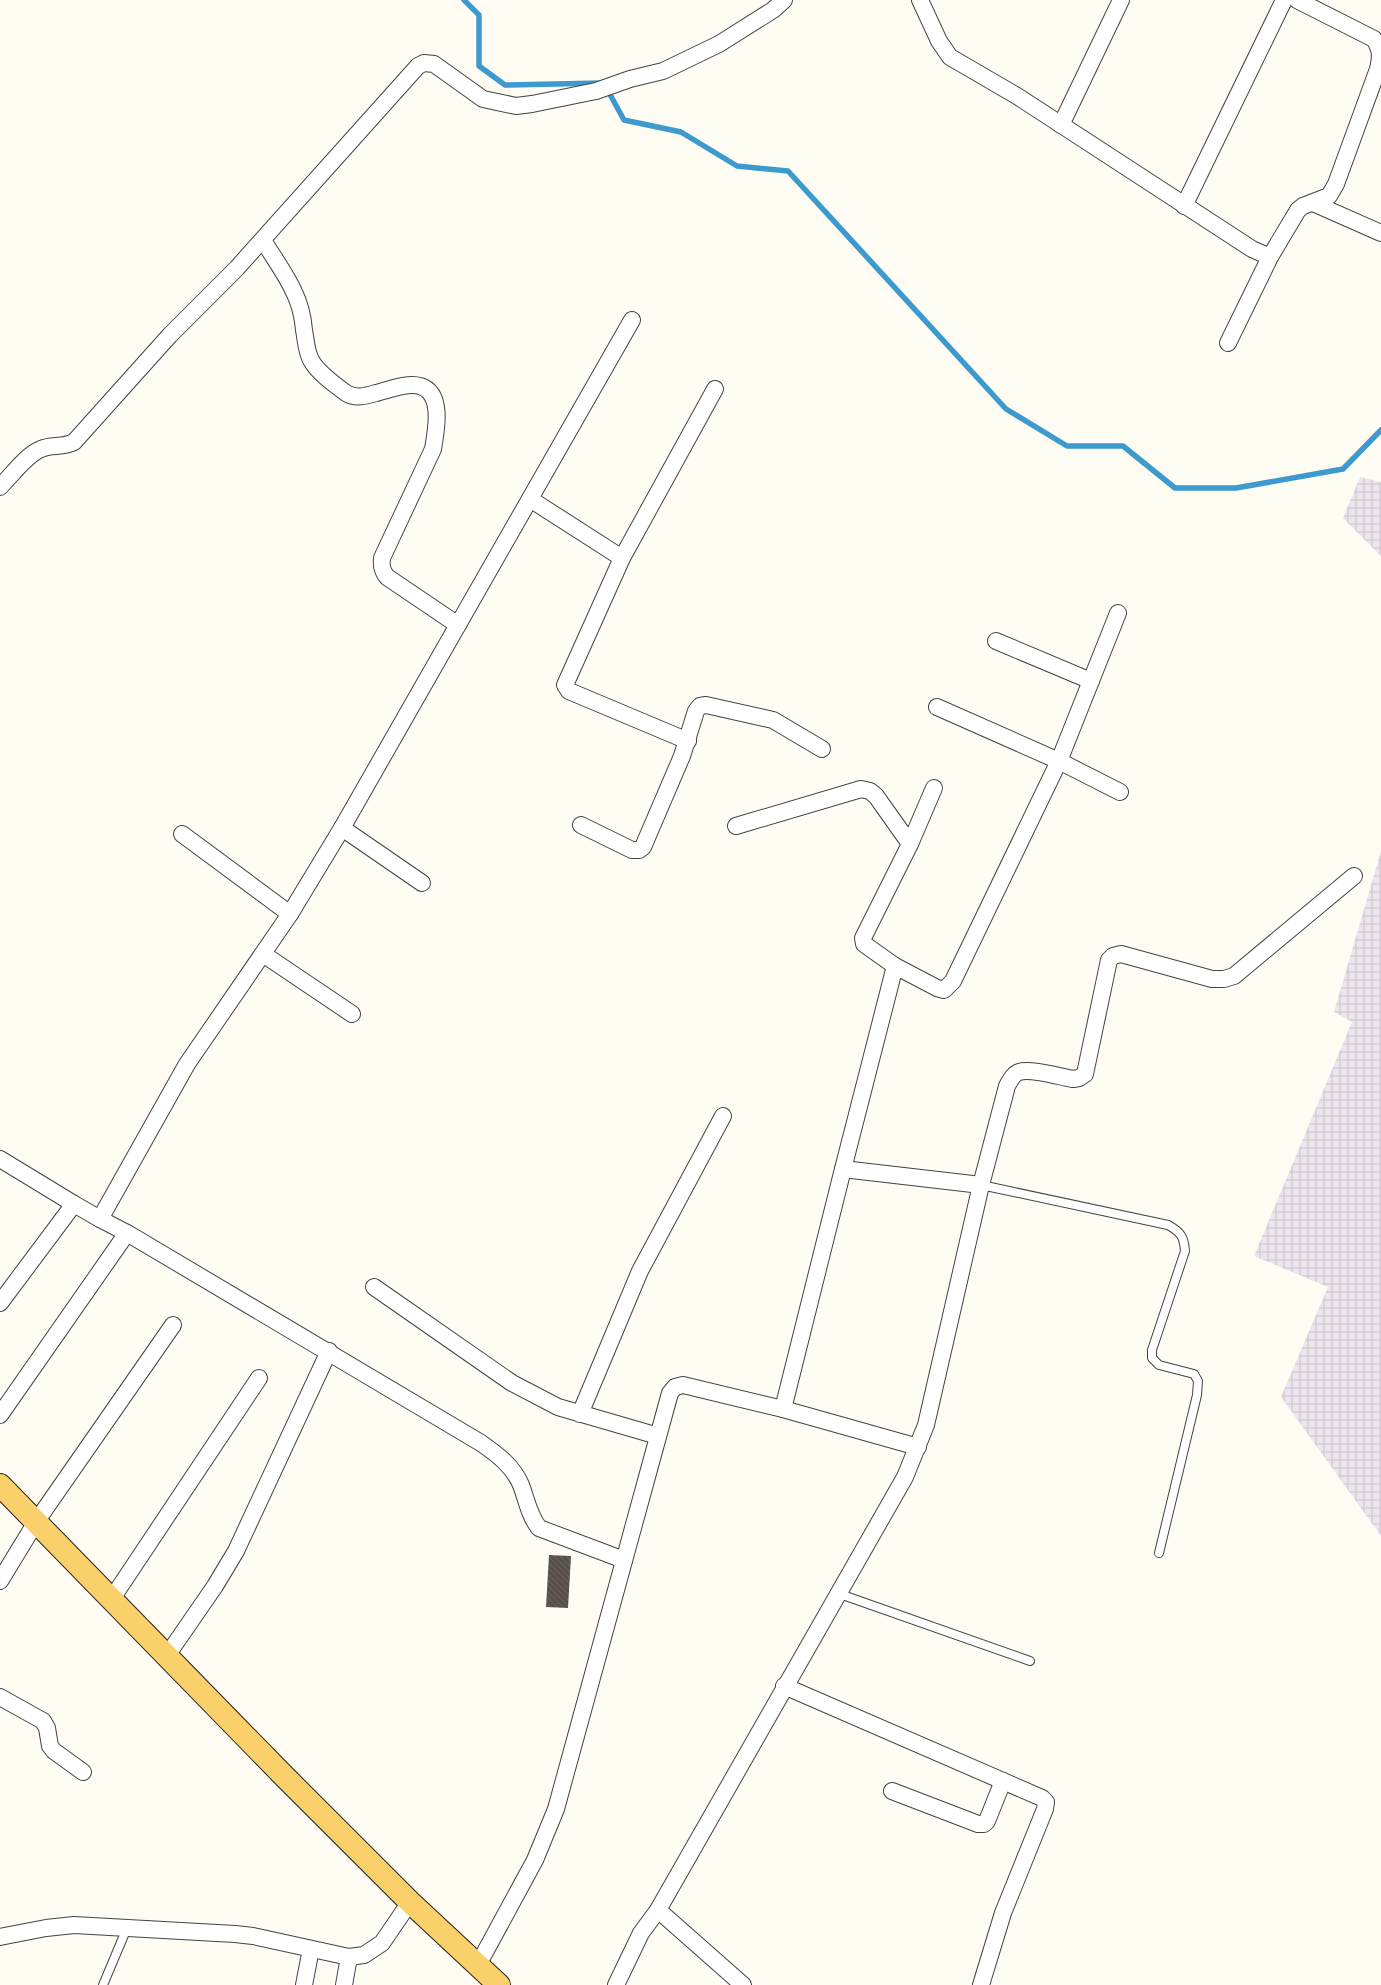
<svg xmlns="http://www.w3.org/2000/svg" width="1381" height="1985" viewBox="0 0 1381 1985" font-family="Lora,serif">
<defs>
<pattern id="industrial-grid" width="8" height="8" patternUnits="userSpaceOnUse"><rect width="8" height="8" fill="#ede5ee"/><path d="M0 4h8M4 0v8" fill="none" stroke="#cac3cb"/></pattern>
<pattern id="building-back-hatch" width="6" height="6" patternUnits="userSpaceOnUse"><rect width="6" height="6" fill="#59504c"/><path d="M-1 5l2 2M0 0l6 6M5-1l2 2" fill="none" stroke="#6c6561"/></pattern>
</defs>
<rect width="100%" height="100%" fill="#fffcf3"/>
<!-- industrial -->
<g fill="url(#industrial-grid)">
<path d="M1360 477 1381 482V556L1343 518Z"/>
<path d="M1381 851V1536L1281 1397 1328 1287 1254 1256 1352 1022 1334 1012Z"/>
</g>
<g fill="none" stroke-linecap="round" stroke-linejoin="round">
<!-- stream -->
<g stroke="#3d9acf" stroke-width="5.5">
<path d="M464 0 479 15V66L505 85 602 83"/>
<path d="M607 89 624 120 681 132 737 166 788 171 1006 409 1067 446H1123L1175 488H1236L1343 469 1381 430"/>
</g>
</g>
<!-- building -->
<path fill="url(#building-back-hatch)" d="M549 1555 571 1556 568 1608 546 1607Z"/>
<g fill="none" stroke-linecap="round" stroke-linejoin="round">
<defs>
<g id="lane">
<path d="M981 1185 1168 1225C1181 1232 1184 1237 1185 1251L1152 1350V1358L1159 1365 1194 1374 1198 1381 1197 1395 1159 1553"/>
<path d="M837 1593 1030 1661"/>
<path d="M103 1985 127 1928"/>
</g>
<g id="street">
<path d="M920 0 939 41 950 57 1017 96 1252 249 1270 257"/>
<path d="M1061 125 1121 0"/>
<path d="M1313 203 1381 233"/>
<path d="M1184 206 1284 0"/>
<path d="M263 240C273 257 286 274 294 292 300 304 303 318 304 330 306 340 306 351 311 360 317 372 335 385 346 393 355 399 366 396 376 393 388 390 408 382 420 386 444 393 436 431 433 449L382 558C381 566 382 571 387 577L458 625"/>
<path d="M1228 343 1270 257 1298 210 1303 206 1329 196 1336 184 1378 69C1381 56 1381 50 1374 39L1297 0"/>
<path d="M0 487C11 476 27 454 41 449 51 444 63 448 74 442L170 335 237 268 418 66 424 63 434 64 483 99 516 106 532 104 596 91 630 79 663 71 719 44 773 10 784 0"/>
<path d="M530 499 622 558"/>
<path d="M996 641 1091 681"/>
<path d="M937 707 1059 761 1120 792"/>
<path d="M688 741 569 691 565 685 622 558 715 389"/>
<path d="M581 825 632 850H639L643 847 682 756 696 711 700 706 706 705 773 720 822 749"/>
<path d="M736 826 861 789 870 791 876 796 910 844"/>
<path d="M342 828 422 883"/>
<path d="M182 834 290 914"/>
<path d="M263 954 352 1014"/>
<path d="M895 966 864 944 863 938 910 844 934 788"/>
<path d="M0 1159 74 1204"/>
<path d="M843 1169 783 1409 918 1447"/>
<path d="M981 1185 1007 1086C1010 1081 1013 1074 1019 1072 1030 1068 1061 1077 1073 1079L1079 1078 1085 1074 1109 960 1113 956 1121 954 1212 979H1224L1234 976 1354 876"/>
<path d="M100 1219 127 1233 481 1443C498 1455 513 1466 521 1485 527 1501 529 1515 539 1528L624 1560"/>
<path d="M374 1287 512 1383 558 1407 658 1436"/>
<path d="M0 1303 74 1204 100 1219 187 1064 290 914 342 828 632 320"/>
<path d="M580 1414 640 1271 723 1116"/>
<path d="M0 1415 127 1233"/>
<path d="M0 1581 36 1522 173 1325"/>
<path d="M111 1600 259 1378"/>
<path d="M166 1657 215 1586 236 1551 329 1351"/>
<path d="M784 1686 1042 1798 1046 1802 1045 1809 1003 1913 981 1985"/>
<path d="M0 1697 43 1721 47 1728 50 1746 54 1751 83 1772"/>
<path d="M892 1791 978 1824H984L987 1821 1003 1781"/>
<path d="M658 1910 743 1985"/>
<path d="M0 1937 46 1928 74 1925 235 1934 253 1936 349 1957 364 1955 382 1943 410 1902"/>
<path d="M478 1965 535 1860 556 1809 670 1393 675 1387 683 1385 783 1409"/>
<path d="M304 1985 311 1949"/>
<path d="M344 1985 349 1957"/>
<path d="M616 1985 641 1933 658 1910 905 1477 926 1425 981 1185 843 1169 895 966 937 988 944 990 953 981 1059 761 1118 613"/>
</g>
<path id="primary" d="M0 1485 280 1772 410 1902 499 1985"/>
</defs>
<!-- lane casing -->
<use href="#lane" stroke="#434343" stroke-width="10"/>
<!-- street casing -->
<use href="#street" stroke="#434343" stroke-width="18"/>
<!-- primary casing -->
<use href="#primary" stroke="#212121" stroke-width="24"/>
<!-- lane -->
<use href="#lane" stroke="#fff" stroke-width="8"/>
<!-- street -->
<use href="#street" stroke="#fff" stroke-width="16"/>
<!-- primary -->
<use href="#primary" stroke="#f9d069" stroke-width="22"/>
</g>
</svg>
